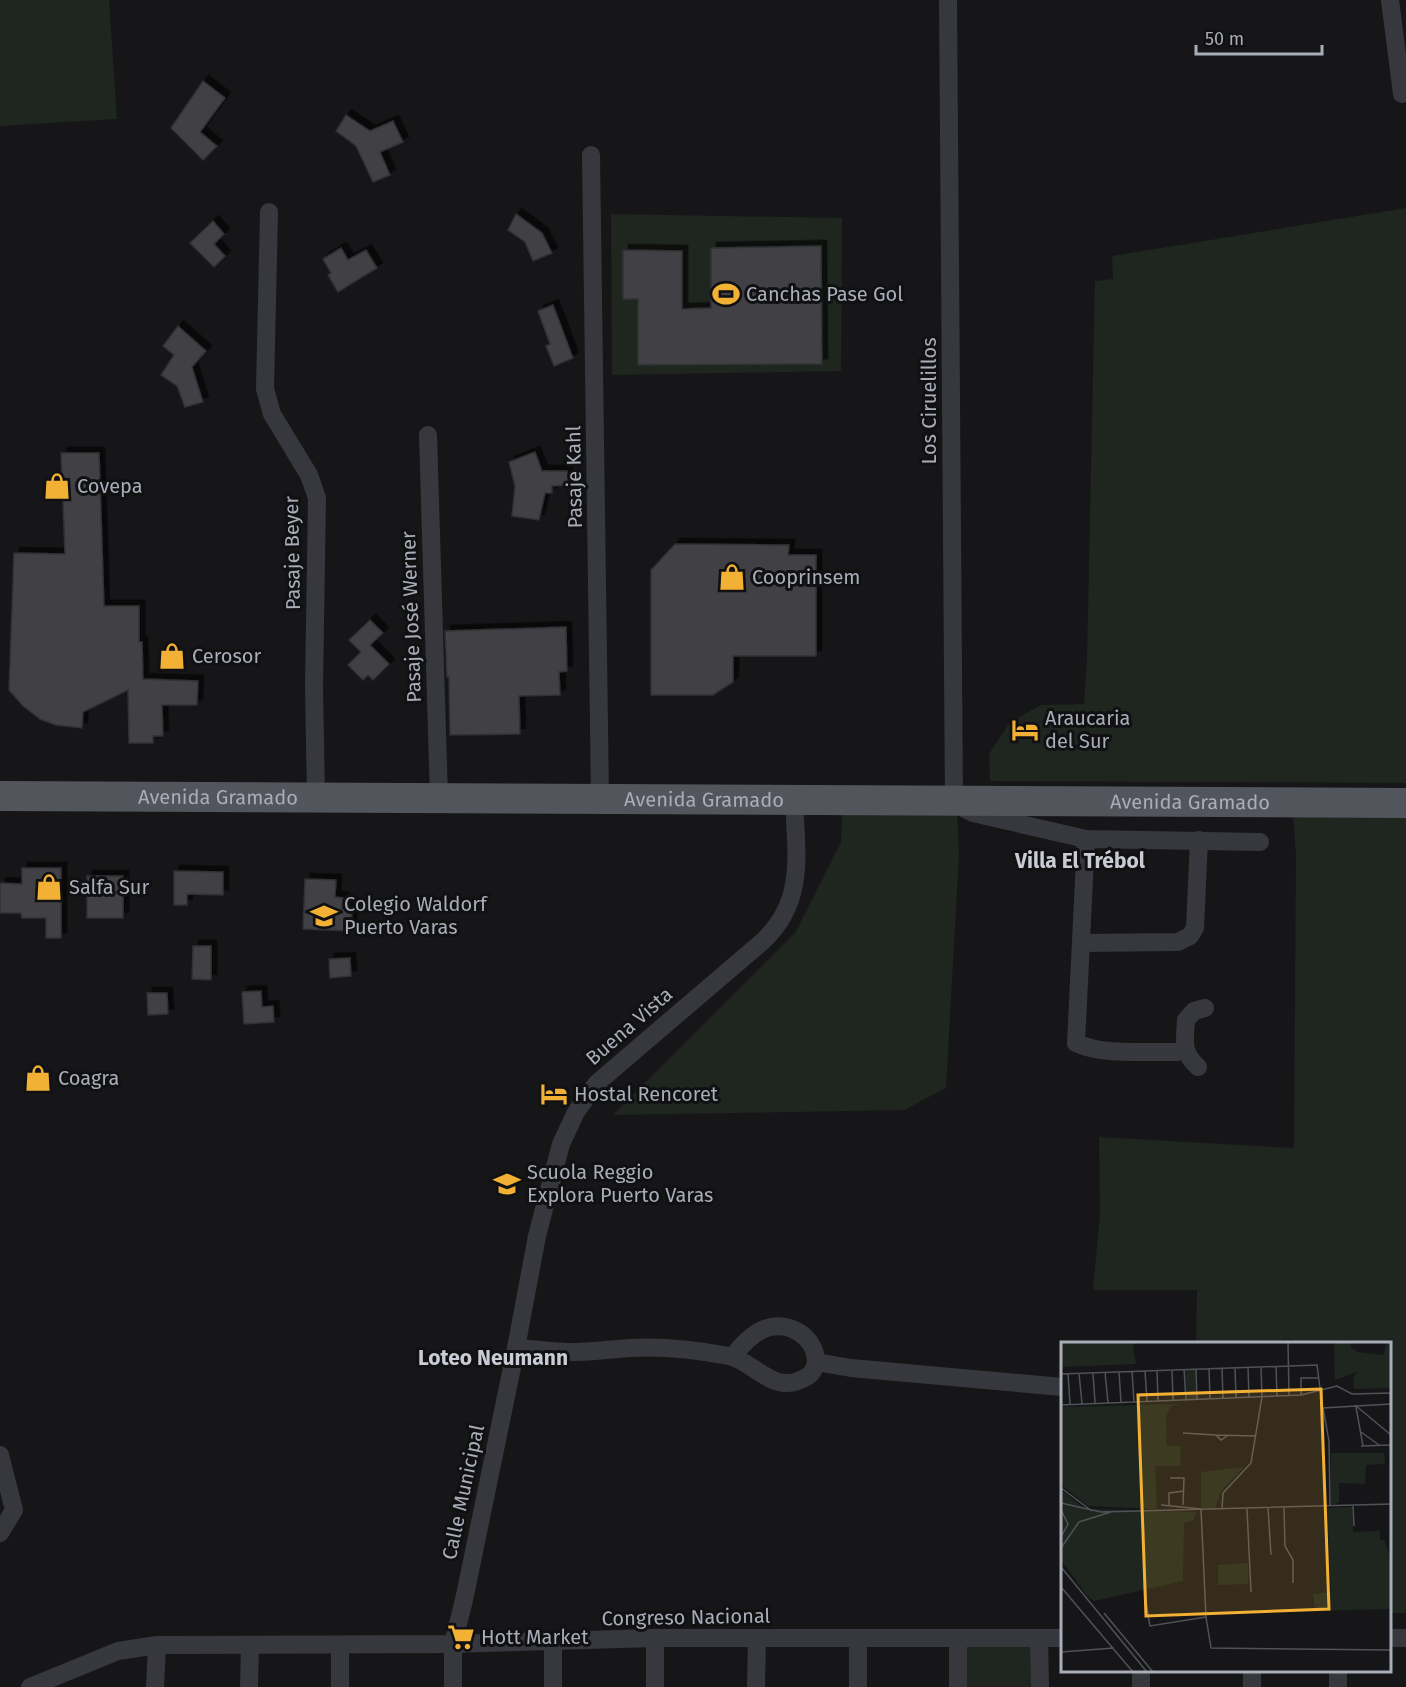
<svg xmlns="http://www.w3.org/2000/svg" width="1406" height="1687" viewBox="0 0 1406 1687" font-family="'Fira Sans',sans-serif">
<defs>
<filter id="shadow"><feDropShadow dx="5.5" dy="-5.5" stdDeviation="0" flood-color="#0009"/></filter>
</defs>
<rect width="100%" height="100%" fill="#161618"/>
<!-- green -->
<g fill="#1e261f">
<path d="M0 0H109L117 119 0 126Z"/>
<path d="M1406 208V783L990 781 989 754 1010 722 1041 705 1084 704 1087 659 1095 281 1113 279 1112 256Z"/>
<path d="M611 214 842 218 841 371 612 375Z"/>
<path d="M842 809 957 810 959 854 946 1088 904 1110 613 1115 795 933 841 842Z"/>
<path d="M1293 814H1406V1613H1390V1344L1196 1343 1197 1290H1093L1100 1213 1099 1137 1294 1148 1296 854Z"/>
<path d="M965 1644H1033L1034 1687H965Z"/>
</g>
<!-- building -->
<g fill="#404145" stroke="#303034" stroke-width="1.5" filter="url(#shadow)">
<path d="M203 81 225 98 200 132 217 146 203 160 171 128Z"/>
<path d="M346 115 370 131 393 121 403 142 380 152 390 175 373 182 356 146 336 131Z"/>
<path d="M516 214 542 233 552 253 533 261 525 242 508 230Z"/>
<path d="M213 221 224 234 214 244 225 256 214 267 190 243Z"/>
<path d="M821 246 822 364 638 365V299H623V250L682 251V309L711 308V248Z"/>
<path d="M341 248 348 260 366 250 377 268 338 292 328 275 331 273 323 259Z"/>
<path d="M553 305 573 358 554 366 546 346 550 344 538 311Z"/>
<path d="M178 326 206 351 192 367 203 402 185 407 177 386 161 375 174 355 163 346Z"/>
<path d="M535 452 542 471H567L569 485 552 486V493H545L539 520 512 516 515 486 509 462Z"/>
<path d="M61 453H99L104 606H139V642H142L143 679 198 681 197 705H162L163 736H153V743H129L128 690 83 712 82 728 56 725 40 719 23 706 9 690 14 553 65 554Z"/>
<path d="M675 544 789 545 788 555H816V656H733V682L713 695H651V570Z"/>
<path d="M370 620 383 633 370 645 389 664 373 680 368 675 363 680 348 665 361 652 349 640Z"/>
<path d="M566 627 567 671 559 672 560 695 519 696 520 734 450 735 449 677H447L445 631Z"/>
<path d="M22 868H61V938H46V918H22L21 913H0V883L22 884Z"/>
<path d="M174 871 223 872V895L187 894V905H174Z"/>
<rect x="87" y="876" width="36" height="42"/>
<path d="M305 879 336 880 335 897 343 898 342 909 352 910 351 931 303 929Z"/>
<path d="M193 946H211V980L192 979Z"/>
<path d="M350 958 351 976 330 978 329 959Z"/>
<path d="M261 991 262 1007 273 1006 274 1022 244 1024 242 992Z"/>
<path d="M147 993H167L168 1014 148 1015Z"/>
</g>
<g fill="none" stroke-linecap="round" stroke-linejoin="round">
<!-- minor -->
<g stroke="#37383d" stroke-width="18">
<path d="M948 0 954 801 963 808 973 813 1086 839 1260 842"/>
<path d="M1390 0 1402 94"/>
<path d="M591 155 600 799"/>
<path d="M269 212 265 389 272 414 309 475 317 498 314 687 316 797"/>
<path d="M428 435 439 798"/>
<path d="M1086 839 1076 1043C1104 1056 1146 1051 1177 1052L1185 1050"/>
<path d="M1081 943 1178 942 1190 936 1195 928 1199 840"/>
<path d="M1198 1067C1181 1052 1185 1041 1186 1020L1194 1011 1205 1008"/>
<path d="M516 1348C536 1349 555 1352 575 1352 593 1352 612 1349 630 1348 663 1346 697 1350 729 1356 756 1362 774 1398 808 1376 812 1374 816 1366 816 1361 815 1337 790 1321 767 1328 754 1332 740 1346 733 1357"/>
<path d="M816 1362 851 1368 1062 1387"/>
<path d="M0 1455 14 1510 0 1533"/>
<path d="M655 1638V1687"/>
<path d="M958 1638V1687"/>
<path d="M1039 1638 1040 1687"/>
<path d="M1390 1638H1406"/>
<path d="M340 1645V1687"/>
<path d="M1338 1670V1687"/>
<path d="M30 1687 118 1651 157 1645 453 1644 655 1638H1062"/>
<path d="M155 1687 157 1645"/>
<path d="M249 1687 250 1645"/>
<path d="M453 1687V1644L464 1600 516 1348 537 1236 561 1144 576 1112 597 1083 763 941C806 901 796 853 794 800"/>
<path d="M553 1687V1641"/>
<path d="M756 1687 757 1638"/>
<path d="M858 1687V1638"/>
<path d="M1141 1687V1670"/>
<path d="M1252 1687V1670"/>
</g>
<!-- primary -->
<path stroke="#53555c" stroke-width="30" id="s1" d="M0 796 1406 803"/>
</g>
<!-- icons -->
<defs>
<symbol id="stadium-bare" viewBox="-9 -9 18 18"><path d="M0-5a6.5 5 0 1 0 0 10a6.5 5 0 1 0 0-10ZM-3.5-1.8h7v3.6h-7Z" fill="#f2b134" stroke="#111113" stroke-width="2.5" paint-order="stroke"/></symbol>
<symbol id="shop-bare" viewBox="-9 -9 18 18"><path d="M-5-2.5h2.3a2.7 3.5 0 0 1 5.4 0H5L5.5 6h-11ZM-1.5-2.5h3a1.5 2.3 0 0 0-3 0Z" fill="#f2b134" stroke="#111113" stroke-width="2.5" paint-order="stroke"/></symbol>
<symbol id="hotel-bare" viewBox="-9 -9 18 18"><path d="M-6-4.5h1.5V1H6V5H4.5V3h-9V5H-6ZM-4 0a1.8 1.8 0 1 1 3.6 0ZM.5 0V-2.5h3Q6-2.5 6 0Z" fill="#f2b134" stroke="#111113" stroke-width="2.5" paint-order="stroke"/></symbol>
<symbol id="school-bare" viewBox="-9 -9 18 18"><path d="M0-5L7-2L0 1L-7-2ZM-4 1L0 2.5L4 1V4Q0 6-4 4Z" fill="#f2b134" stroke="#111113" stroke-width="2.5" paint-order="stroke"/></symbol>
<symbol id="supermarket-bare" viewBox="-9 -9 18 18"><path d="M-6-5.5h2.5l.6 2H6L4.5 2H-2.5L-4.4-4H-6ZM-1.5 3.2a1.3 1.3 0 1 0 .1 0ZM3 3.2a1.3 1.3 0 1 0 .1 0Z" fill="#f2b134" stroke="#111113" stroke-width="2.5" paint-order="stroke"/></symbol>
</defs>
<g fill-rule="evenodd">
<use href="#stadium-bare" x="707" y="275" width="38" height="38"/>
<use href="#shop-bare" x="38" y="467" width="38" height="38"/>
<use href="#shop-bare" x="713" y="558" width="38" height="38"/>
<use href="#shop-bare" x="153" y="637" width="38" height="38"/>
<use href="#hotel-bare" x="1006" y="711" width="38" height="38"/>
<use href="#shop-bare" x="30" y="868" width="38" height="38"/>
<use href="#school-bare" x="305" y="897" width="38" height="38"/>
<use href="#shop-bare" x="19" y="1059" width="38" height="38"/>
<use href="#hotel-bare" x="535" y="1075" width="38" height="38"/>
<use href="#school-bare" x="488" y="1165" width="38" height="38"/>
<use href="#supermarket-bare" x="442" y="1618" width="38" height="38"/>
</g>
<g text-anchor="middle" stroke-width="6" stroke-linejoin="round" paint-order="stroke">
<!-- poi labels -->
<g font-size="20" fill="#a8adb8" stroke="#111113" text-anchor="start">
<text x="746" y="301">Canchas Pase Gol</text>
<text x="77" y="493">Covepa</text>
<text x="752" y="584">Cooprinsem</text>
<text x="192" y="663">Cerosor</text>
<text x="1045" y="725">Araucaria<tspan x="1045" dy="23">del Sur</tspan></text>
<text x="69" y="894">Salfa Sur</text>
<text x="344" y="911">Colegio Waldorf<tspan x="344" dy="23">Puerto Varas</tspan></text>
<text x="58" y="1085">Coagra</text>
<text x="574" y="1101">Hostal Rencoret</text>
<text x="527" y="1179">Scuola Reggio<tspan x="527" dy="23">Explora Puerto Varas</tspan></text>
<text x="481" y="1644">Hott Market</text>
</g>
<!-- street labels -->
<g font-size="20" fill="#a8adb8" stroke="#111113">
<text transform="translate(929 401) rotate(-90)" y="7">Los Ciruelillos</text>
<text transform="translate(574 477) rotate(-91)" y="7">Pasaje Kahl</text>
<text transform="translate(292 553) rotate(-91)" y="7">Pasaje Beyer</text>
<text transform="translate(411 617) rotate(-92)" y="7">Pasaje José Werner</text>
<text dy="7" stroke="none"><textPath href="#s1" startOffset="218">Avenida Gramado</textPath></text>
<text dy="7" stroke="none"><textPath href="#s1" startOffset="704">Avenida Gramado</textPath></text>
<text dy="7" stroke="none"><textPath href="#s1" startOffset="1190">Avenida Gramado</textPath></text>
<text transform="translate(629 1026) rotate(-41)" y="7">Buena Vista</text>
<text transform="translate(463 1492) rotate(-78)" y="7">Calle Municipal</text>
<text transform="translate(686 1617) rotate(-1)" y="7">Congreso Nacional</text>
</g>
<!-- neighbourhood labels -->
<g font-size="21" font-weight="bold" fill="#c9ccd4" stroke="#111113">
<text x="1080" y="868">Villa El Trébol</text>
<text x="493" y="1365">Loteo Neumann</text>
</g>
</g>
<!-- overview -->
<g transform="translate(1061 1342)">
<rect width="330" height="330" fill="#161618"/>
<path d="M0 0H75L72 5 75 22 0 25ZM273 0H290V6L297 10 323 13 325 0H330V46L293 47 292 37 296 30 274 38ZM134 27 135 57H126L124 28ZM117 62 109 65 105 75 106 104H120L119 124H94L96 167 27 164 0 143V65ZM270 111H323L324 122 305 123 304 142 278 141V161L270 162ZM183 125 160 149 154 166H140V130ZM0 148 24 167 135 170 133 178 123 181 122 239 33 259 27 255 0 218ZM291 165 292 190 319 189V198H323L330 217V267L254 269 252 252 270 250 266 166ZM187 221V242L157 243V223Z" fill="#1e261f"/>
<path fill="none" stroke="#505258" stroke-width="1.5" d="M227 0 228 54M215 24 216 54M174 25 175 56M187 25 188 56M148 26 149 57M161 26 162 57M123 27 125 58M135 27 136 58M96 28 97 59M111 28 112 59M71 29 73 60M84 29 86 60M44 30 47 61M58 30 60 61M18 31 21 62M32 31 34 61M0 32 256 23 259 46M7 32 9 62M240 53V36H257M0 63 240 53 276 44 291 52 330 51M294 63 330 93M295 65 302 104M300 90 318 103M122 91 155 93M166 94 160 98 155 93 195 94M300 104 330 103M109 136H123L122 163M0 146 31 169M0 161 40 170 330 162M100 163 140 167 145 275 150 306 330 308M108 163V151L123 149M269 163 268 99 262 66 330 62M292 164 293 184M207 165 210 213M223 166 224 204 232 218V241M161 167 162 151 190 121 201 55 200 25M186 167 190 250M0 168 7 182 0 195M0 206 18 180 50 170M0 225 86 330M0 245 72 330M85 261 89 284 145 275M43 271 92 330M0 310 53 306"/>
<path fill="#f2b134" fill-opacity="0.15" stroke="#f2b134" stroke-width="3" d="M260 47 268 267 85 274 77 53Z"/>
<rect width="330" height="330" fill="none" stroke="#a8adb8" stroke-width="3"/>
</g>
<!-- scale -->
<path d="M1196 45v9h126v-9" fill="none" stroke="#a8adb8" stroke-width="3"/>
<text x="1205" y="45" font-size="18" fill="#a8adb8" stroke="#111113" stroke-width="4.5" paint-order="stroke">50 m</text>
</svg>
